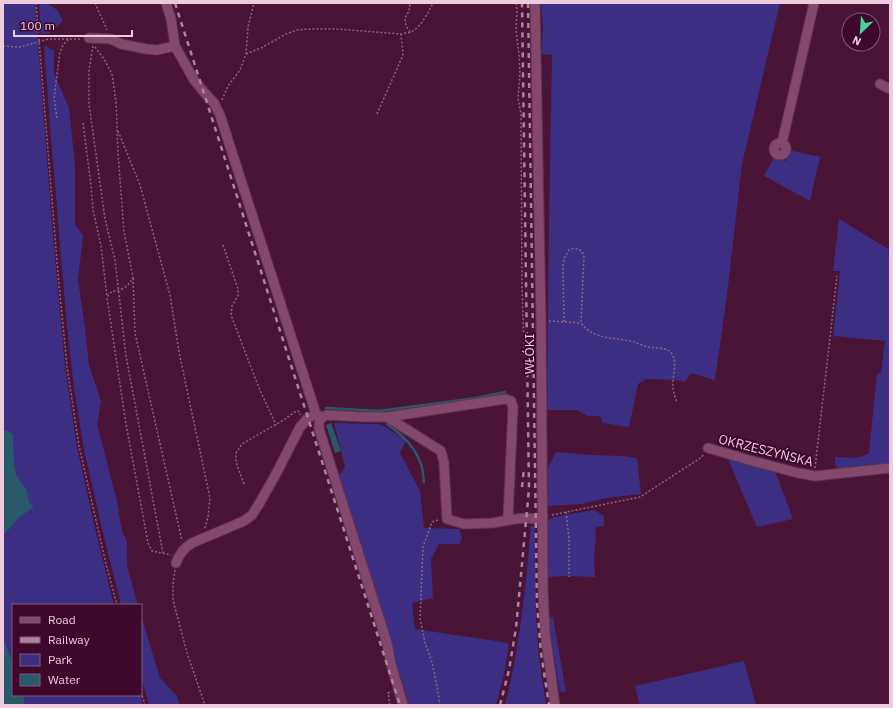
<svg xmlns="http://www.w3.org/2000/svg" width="893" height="708" viewBox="0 0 893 708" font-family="'IBM Plex Sans',sans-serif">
<rect width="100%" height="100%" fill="#4a1437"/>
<!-- green -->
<g fill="#3b2e83">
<path d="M3 3H35L52 224 65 367 77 447 95 528 114 605H13V695H140L143 705H3Z"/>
<path d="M39 3H48V4L57 10 63 21 49 34H41Z"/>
<path d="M541 3H780L742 164 727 295 715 380 691 373 685 382 675 380 646 379 638 384 629 427 603 423 600 416H588L577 410H547L549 222 552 55 541 54 543 28Z"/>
<path d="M44 45 54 51V73L69 108 75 165V224L83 236 78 280 85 328 89 365 101 401 97 424 117 501 122 532 127 541V566L138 605H121L102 529 83 445 73 380 66 316 49 114Z"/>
<path d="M788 150 820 157 810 201 764 176 774 158 786 161Z"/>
<path d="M839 219 890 250V465L840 469C834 467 835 462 835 457 846 457 859 460 869 453L877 373H881L885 341 833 336 840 271H833Z"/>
<path d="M334 423 378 424 386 427 406 441 400 453 420 491 424 528 459 529 462 538 459 544H439L431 559 433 598 412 603 415 629 503 642 509 644 504 674 496 705H406L376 592 339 475 345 467Z"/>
<path d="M556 452 590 455 623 456 637 458 641 494 607 498 581 504 548 506V468Z"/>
<path d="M727 457 775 471 793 519 757 527Z"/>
<path d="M594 510 604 516V526L595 527 596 537 594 559 595 577 566 576 547 577 548 520 554 517Z"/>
<path d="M531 525 535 527 536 616 539 658 546 705H505C520 646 526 586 531 525Z"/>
<path d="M141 615 160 678 176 695 180 705H149L141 677Z"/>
<path d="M548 617H553L566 692H561L559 688Z"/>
<path d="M744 661 756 705H640L635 686Z"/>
</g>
<!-- water -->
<g fill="#27596a">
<path d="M331 423 341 451 335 453 326 425Z"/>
<path d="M6 430 11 433 13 436 14 464 16 475 27 490 29 503 34 506C29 511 23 514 18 518 13 523 10 529 5 533L3 532V432Z"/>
<path d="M3 638 13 664V695H23L25 705H3Z"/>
</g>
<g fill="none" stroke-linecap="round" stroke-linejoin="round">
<!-- stream -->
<g stroke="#27596a" stroke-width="2.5">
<path d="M326 408 379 411 476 398 505 392"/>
<path d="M387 424C402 435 414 445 421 464 423 469 423 476 424 482"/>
</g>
<defs>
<g id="minor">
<path d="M166 3 171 19 175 46 194 80 203 91 214 103 220 115 316 414"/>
<path d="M535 3 541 321 543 590 545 632 555 705"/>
<path d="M89 38 111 39 121 44 146 49 157 50 175 46"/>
<path d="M880 84 890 89"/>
<path d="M782 143 814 3"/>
<circle cx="780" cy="149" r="6"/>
<path d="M387 417 441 451 444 463 447 519 464 524 492 523 515 519 527 518 536 519 543 516"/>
<path d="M708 448 749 460 798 473 815 476 890 468"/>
<path d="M176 563C179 554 184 548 192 543L244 521 252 515 259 504 276 474 300 427 308 418 316 414 321 417"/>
<path d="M403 705 391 664 387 643 319 429C319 421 319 418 327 415L364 417H387L505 399 511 401 513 407 508 519"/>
</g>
</defs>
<!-- minor casing -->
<use href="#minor" stroke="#5f3550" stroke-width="11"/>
<!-- path -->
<g stroke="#90637f" stroke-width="1.5" stroke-dasharray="2 2" stroke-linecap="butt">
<path d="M36 3 58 274 67 367 79 446 106 564 117 605"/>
<path d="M95 3 107 30"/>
<path d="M516 3 517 11 516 30 519 55 520 74 518 98 521 114V124L522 287 524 350 523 355"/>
<path d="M410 32 406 26 405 18 409 11 410 3"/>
<path d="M3 46 19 47 49 39H80"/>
<path d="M93 46 89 70V104L105 219 115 260 126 356 163 553"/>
<path d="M95 47 104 59 112 74 116 102 118 153 124 232 133 277C131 282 128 286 122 289 114 293 112 288 107 298L126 424 148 543 152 551 171 555"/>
<path d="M246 54 261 48 286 34 297 30 308 29H337L401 34C404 33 408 33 411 32 421 27 428 13 433 3"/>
<path d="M222 100 228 86 240 70 246 54 248 27 254 3"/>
<path d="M377 114 403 55 401 34"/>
<path d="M57 118 54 98 60 52 63 45 69 39"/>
<path d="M83 123 91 186 93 210 101 246 107 297"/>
<path d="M118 131 140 185 170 295 179 352 210 498 208 517 205 528"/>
<path d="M223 245 238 289V296L232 306 231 315 259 388 276 425"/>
<path d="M133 278 135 333 182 541"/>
<path d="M549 321 581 323"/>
<path d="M564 322 563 265 565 257 569 250C576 247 579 248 584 255L581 323C592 339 614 338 631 341 637 343 643 346 649 347 657 349 669 346 673 356 677 364 672 378 673 387 673 392 675 397 677 402"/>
<path d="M815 468 837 276"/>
<path d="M244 484 236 462V453L242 444 282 421 295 412 298 411 300 413V415"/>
<path d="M566 512 569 538V577"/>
<path d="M552 515 640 497 702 457 703 455"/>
<path d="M438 520 432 522 423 547 420 619 425 643 432 662 437 686 440 705"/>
<path d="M175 570 173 584V600L187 653 205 705"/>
<path d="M141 692 145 705"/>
<path d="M390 705 388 693 392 692"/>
</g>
<!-- minor -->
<use href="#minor" stroke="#83486c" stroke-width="9"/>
<!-- rail -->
<g stroke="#ae849d" stroke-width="2.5" stroke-dasharray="5 5" stroke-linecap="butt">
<path d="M175 3 400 705"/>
<path d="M528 3 537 604 541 653 549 705"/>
<path d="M522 487 524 469"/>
<path d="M500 705 509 670 516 628 529 489 522 3"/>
</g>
</g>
<g text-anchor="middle" stroke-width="4" stroke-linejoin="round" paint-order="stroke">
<!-- street labels -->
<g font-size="13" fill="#edcadd" stroke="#3e082d">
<text transform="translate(529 354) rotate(-90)" y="5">WŁÓKI</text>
<text transform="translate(766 450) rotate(14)" y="5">OKRZESZYŃSKA</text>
</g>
</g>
<!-- border -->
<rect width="893" height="708" fill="none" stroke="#edcadd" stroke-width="8"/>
<!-- legend -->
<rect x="12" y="604" width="130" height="92" fill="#3e082d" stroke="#845673"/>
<rect x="20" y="617" width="20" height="6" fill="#83486c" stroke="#845673"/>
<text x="48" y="624" font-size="12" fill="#edcadd">Road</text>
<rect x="20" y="637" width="20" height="6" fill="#ae849d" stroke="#845673"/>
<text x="48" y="644" font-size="12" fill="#edcadd">Railway</text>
<rect x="20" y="654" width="20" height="12" fill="#3b2e83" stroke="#845673"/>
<text x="48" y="664" font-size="12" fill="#edcadd">Park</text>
<rect x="20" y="674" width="20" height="12" fill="#27596a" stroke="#845673"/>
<text x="48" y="684" font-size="12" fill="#edcadd">Water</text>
<!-- north arrow -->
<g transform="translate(861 32) rotate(205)"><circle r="19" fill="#3e082d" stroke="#845673"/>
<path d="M0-3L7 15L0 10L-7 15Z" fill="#46d49e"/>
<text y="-6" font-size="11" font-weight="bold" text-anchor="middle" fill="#edcadd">N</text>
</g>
<!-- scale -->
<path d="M14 30v6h118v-6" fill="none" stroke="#edcadd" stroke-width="2"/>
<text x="20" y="30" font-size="12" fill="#edcadd" stroke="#3e082d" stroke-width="3" paint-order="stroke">100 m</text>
</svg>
